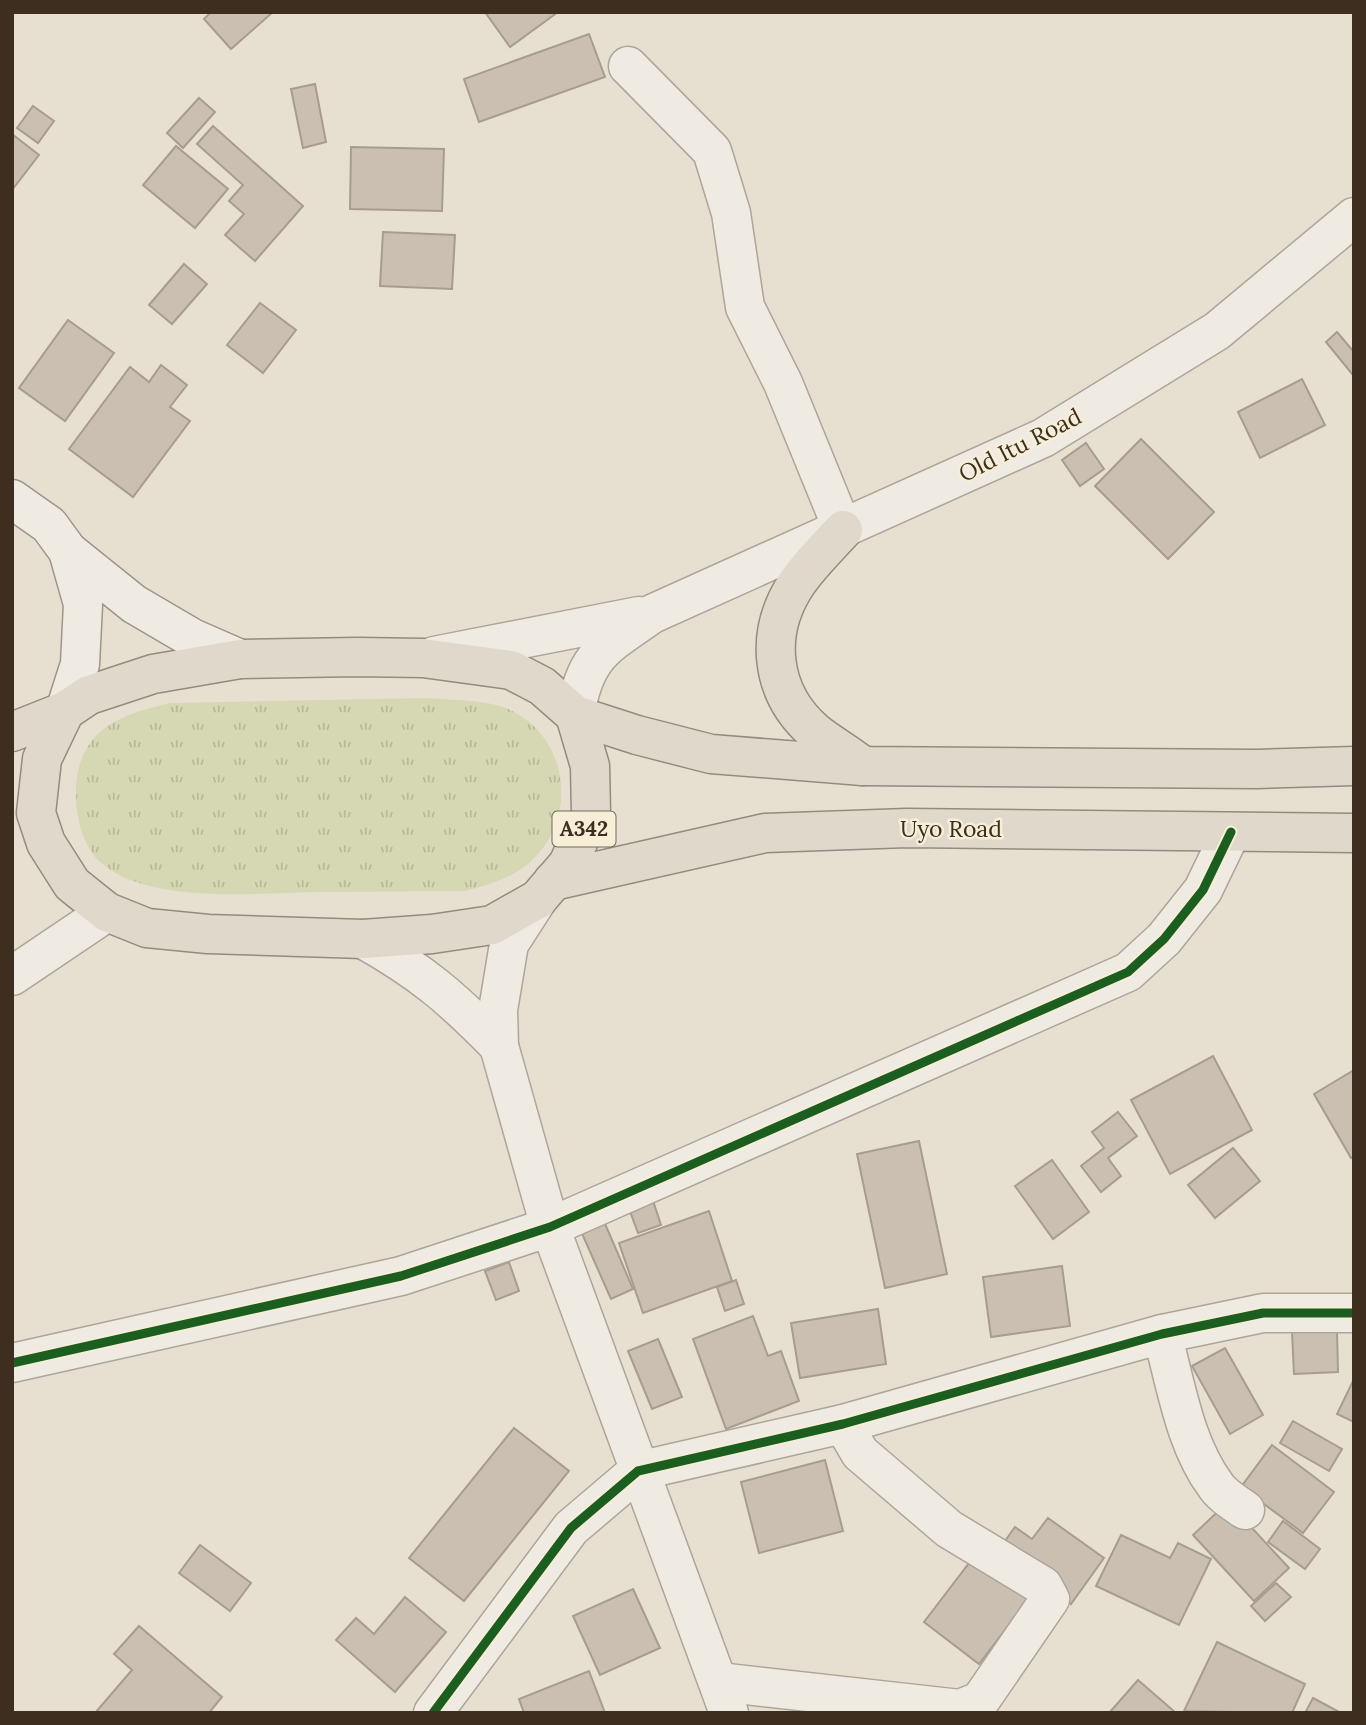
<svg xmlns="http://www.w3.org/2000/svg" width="1366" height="1725" viewBox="0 0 1366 1725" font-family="Lora,serif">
<defs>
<pattern id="grass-tufts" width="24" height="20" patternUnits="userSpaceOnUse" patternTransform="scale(1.75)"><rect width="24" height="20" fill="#d6d7b3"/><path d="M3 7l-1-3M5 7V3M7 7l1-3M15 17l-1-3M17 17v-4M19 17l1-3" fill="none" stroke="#b9b99a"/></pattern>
</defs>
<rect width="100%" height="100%" fill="#e7e0d1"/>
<!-- grass -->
<path fill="url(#grass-tufts)" d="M428 698C458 701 495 698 521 716 568 747 575 814 537 855 519 876 492 884 466 891 417 891 367 892 317 892 256 893 148 905 100 862 78 842 72 799 78 771 88 724 129 713 170 703Z"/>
<!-- building -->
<g fill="#cbbfb2" stroke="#a89c90" stroke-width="2">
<path d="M211 12H273L231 49 204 19Z"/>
<path d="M485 12H558L510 47Z"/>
<path d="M589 34 605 77 479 122 464 79Z"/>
<path d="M315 84 326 142 303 148 291 89Z"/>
<path d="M199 98 215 112 183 148 167 133Z"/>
<path d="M33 106 54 121 38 143 17 128Z"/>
<path d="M213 126 303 206 255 261 225 235 244 214 229 201 243 185 197 144Z"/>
<path d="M12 134 39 155 12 190Z"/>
<path d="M176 146 228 189 195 228 143 185Z"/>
<path d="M351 147 444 149 442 211 350 209Z"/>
<path d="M383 232 455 235 452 289 380 286Z"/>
<path d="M184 264 207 284 172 324 149 305Z"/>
<path d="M260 303 296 330 263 373 227 345Z"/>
<path d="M68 320 114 353 65 421 19 388Z"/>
<path d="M1337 332 1354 352 1353 375 1326 342Z"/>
<path d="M161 365 187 385 170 407 190 421 133 497 69 449 130 367 149 382Z"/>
<path d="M1302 379 1325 425 1260 458 1238 412Z"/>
<path d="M1141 439 1214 512 1168 559 1095 486Z"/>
<path d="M1086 443 1104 469 1080 486 1062 460Z"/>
<path d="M1213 1056 1252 1130 1170 1174 1131 1100Z"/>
<path d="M1354 1070V1156L1351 1158 1314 1094Z"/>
<path d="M1118 1112 1137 1136 1108 1158 1121 1176 1101 1192 1081 1166 1104 1148 1092 1132Z"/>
<path d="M919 1141 947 1274 885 1288 857 1154Z"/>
<path d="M1233 1148 1260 1181 1215 1218 1188 1185Z"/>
<path d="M1052 1160 1089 1212 1053 1239 1015 1186Z"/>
<path d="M651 1195 661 1225 638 1233 627 1203Z"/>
<path d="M709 1211 732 1281 643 1313 619 1243Z"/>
<path d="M603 1219 633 1289 611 1299 580 1229Z"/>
<path d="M509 1262 519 1291 496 1300 485 1271Z"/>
<path d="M1062 1266 1070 1326 991 1337 983 1277Z"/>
<path d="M736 1280 744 1304 725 1311 717 1287Z"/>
<path d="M878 1309 886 1364 800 1378 791 1323Z"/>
<path d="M753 1316 768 1356 781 1351 799 1401 726 1429 693 1339Z"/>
<path d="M1337 1330 1338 1372 1294 1374 1292 1332Z"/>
<path d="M658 1339 682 1397 652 1409 628 1351Z"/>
<path d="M1225 1348 1263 1415 1230 1434 1192 1366Z"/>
<path d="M1354 1379V1422L1337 1414Z"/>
<path d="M1293 1421 1342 1449 1329 1471 1280 1443Z"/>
<path d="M514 1428 569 1471 464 1601 409 1558Z"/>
<path d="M1272 1445 1334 1492 1303 1533 1241 1487Z"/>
<path d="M825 1460 843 1531 759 1553 741 1482Z"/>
<path d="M1228 1502 1289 1568 1254 1601 1193 1535Z"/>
<path d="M1048 1518 1104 1558 1071 1604 998 1551 1015 1527 1032 1539Z"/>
<path d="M1283 1521 1320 1549 1305 1569 1268 1542Z"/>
<path d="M1121 1535 1170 1558 1178 1543 1211 1559 1179 1625 1096 1586Z"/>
<path d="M200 1545 251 1583 230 1611 179 1573Z"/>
<path d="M976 1554 1031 1596 979 1664 924 1622Z"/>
<path d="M1276 1583 1291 1597 1265 1621 1251 1606Z"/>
<path d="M633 1589 660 1648 600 1675 573 1616Z"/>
<path d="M405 1597 446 1632 395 1692 336 1640 356 1618 374 1634Z"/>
<path d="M139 1626 222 1697 209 1713H95L132 1670 114 1654Z"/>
<path d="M1217 1642 1305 1684 1292 1713 1184 1711Z"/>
<path d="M589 1671 605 1713H524L519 1699Z"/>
<path d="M1138 1680 1176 1713H1109Z"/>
<path d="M1313 1698 1341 1713H1305Z"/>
</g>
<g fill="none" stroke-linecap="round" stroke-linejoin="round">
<defs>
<g id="minor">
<path d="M628 66 712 151 731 213 745 307 783 383 843 530"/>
<path d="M538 899 509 944 498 1010 499 1046 550 1227 729 1713"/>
<path d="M363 939C422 972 452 998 499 1046"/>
<path d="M1162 1334C1176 1384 1184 1443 1216 1486 1222 1495 1235 1503 1245 1510"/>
<path d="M12 1363 401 1276 550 1227 1128 972 1164 939 1203 890 1231 832"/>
<path d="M719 1682 960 1709 980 1701 1050 1599 1043 1586 949 1529 860 1453 843 1424"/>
<path d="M433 1713 571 1528 638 1471 843 1424 1162 1334 1263 1313H1354"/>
</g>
<g id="tertiary">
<path d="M434 656 639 616"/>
<path d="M575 715C585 654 605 647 652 614L1043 438 1217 331 1354 217"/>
<path d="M12 976 107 912"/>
</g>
<g id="secondary">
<path d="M12 499 49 525 68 551 134 604 192 638 240 659"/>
<path d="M65 711 80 664 83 604 68 551"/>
</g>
<g id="trunk">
<path d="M843 530C828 547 810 564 797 583 764 632 769 692 815 732 830 744 848 754 863 766"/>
<path d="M357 657 423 658 511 670 542 686 575 715 590 766 591 814 568 864 538 899 492 925 432 934 363 939 208 934 147 928 107 912 72 884 46 843 36 813 42 759 65 711 89 695 153 674 240 659Z"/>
<path d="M575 715 637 735 711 754 863 766 1257 769 1354 766"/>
<path d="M12 732 65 711"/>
<path d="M553 881 765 833 907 828 1354 833"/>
</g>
</defs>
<!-- minor casing -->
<use href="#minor" stroke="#ada599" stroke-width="41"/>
<!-- tertiary casing -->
<use href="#tertiary" stroke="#ada599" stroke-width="41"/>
<!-- secondary casing -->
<use href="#secondary" stroke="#9c958a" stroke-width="41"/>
<!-- trunk casing -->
<use href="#trunk" stroke="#928b80" stroke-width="41"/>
<!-- minor -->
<use href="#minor" stroke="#efebe3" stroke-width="38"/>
<!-- tertiary -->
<use href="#tertiary" stroke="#efebe3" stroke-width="38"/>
<!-- secondary -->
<use href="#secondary" stroke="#efebe3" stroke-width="38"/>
<!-- trunk -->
<use href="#trunk" stroke="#e0d9cb" stroke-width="38"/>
<defs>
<g id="cycleway">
<path d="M12 1363 401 1276 550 1227 1128 972 1164 939 1203 890 1231 832"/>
<path d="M433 1713 571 1528 638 1471 843 1424 1162 1334 1263 1313H1354"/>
</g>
</defs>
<!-- cycleway casing -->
<use href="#cycleway" stroke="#f7eed8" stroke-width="13"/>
<!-- cycleway -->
<use href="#cycleway" stroke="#1b5e20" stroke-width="9"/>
</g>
<g text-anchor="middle" stroke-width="5" stroke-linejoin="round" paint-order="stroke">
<!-- shield labels -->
<rect fill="#f7eed8" stroke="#756857" stroke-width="2" x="552.5" y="811.5" width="63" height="35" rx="5"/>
<g font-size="21" font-weight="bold" fill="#3d2e20">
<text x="584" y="836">A342</text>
</g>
<!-- street labels -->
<g font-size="23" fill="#3d2e20" stroke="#f7eed8">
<text transform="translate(1020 445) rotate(-27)" y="8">Old Itu Road</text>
<text x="951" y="837">Uyo Road</text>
</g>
</g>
<!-- border -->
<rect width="1366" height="1725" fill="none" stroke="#3d2e20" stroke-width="28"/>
</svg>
